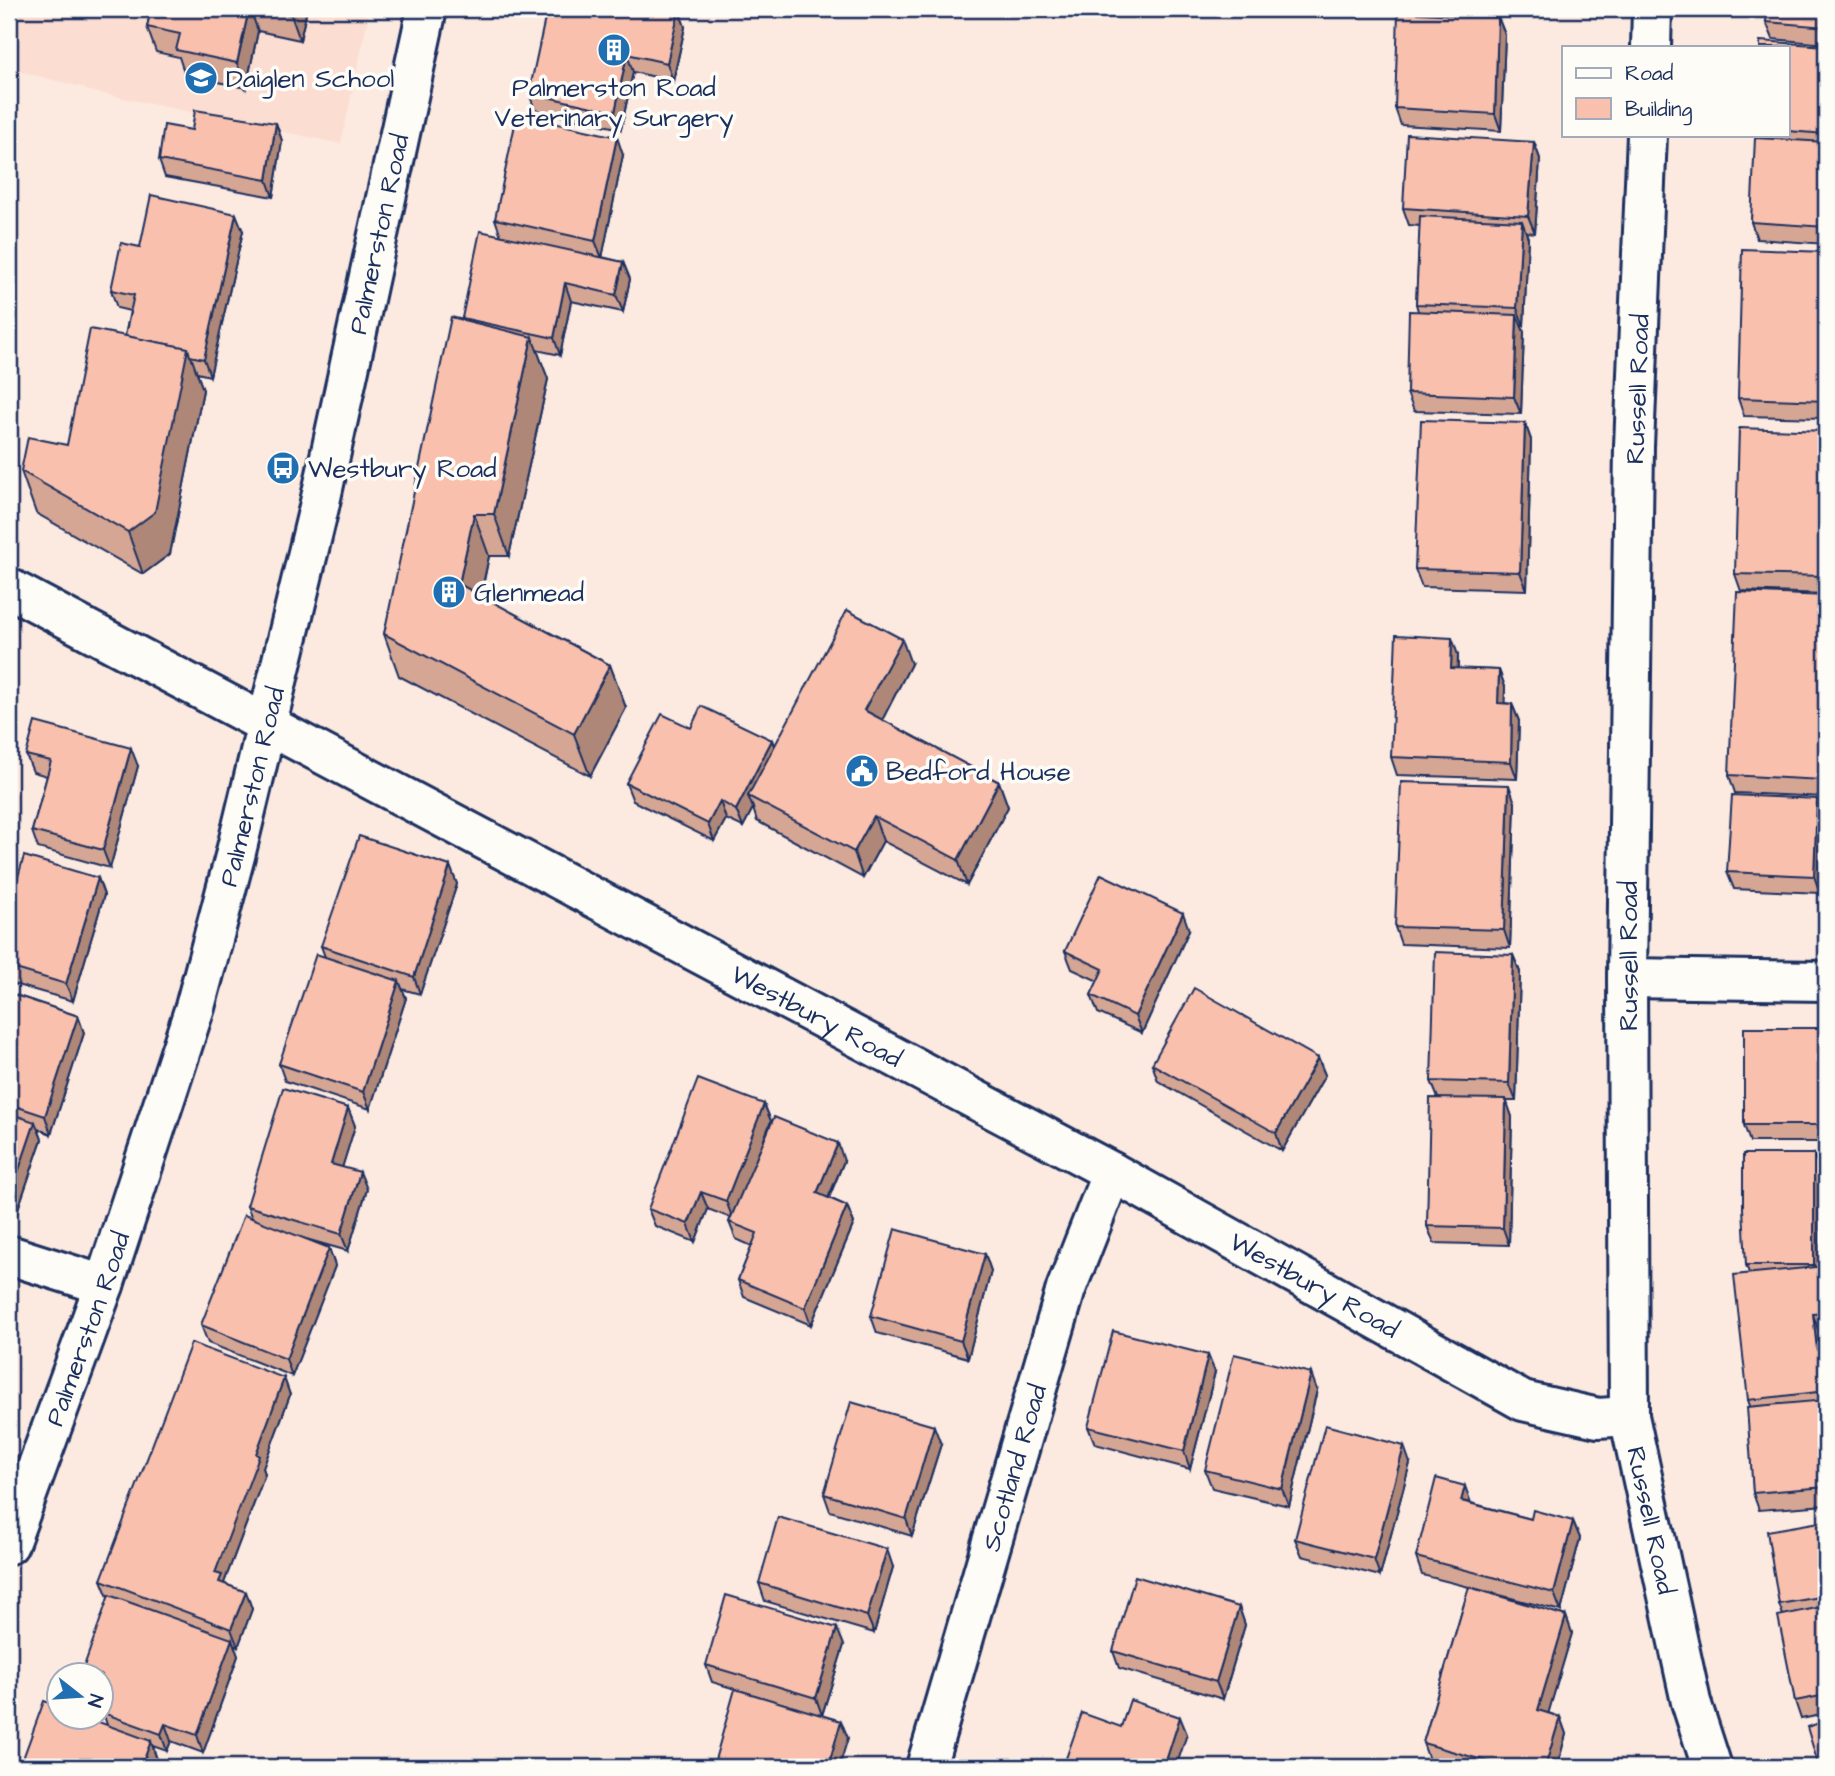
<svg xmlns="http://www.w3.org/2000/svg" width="1835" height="1776" viewBox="0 0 1835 1776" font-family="'Architects Daughter',sans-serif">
<rect width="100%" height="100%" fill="#fceae1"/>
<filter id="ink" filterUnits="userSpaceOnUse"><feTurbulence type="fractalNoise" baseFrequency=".0143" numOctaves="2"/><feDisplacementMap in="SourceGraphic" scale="14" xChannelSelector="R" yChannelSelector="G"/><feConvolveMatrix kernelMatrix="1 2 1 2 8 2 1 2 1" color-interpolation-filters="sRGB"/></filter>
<g filter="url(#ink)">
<!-- built -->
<path fill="#fbded1" d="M9 9H370L341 144 85 90V88L9 69Z"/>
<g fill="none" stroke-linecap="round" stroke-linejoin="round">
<defs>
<g id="minor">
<path d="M1651 47 1652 9"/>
<path id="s1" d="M1647 135 1634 446 1627 978 1629 1416 1691 1702 1712 1767"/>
<path id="s2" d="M9 588 1112 1172 1523 1401 1598 1418 1629 1416"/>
<path d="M1627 978 1826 981"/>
<path d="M9 1255 104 1285"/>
<path id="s3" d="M926 1767 1066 1289 1112 1172"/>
</g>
<g id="major">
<path id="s4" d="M9 1544 104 1285 195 1007 235 856 319 507 427 9"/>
</g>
</defs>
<!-- minor casing -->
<use href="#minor" stroke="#1b2f5e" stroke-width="44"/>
<!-- major casing -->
<use href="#major" stroke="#1b2f5e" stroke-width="44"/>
<!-- minor -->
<use href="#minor" stroke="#fdfcf7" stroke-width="38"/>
<!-- major -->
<use href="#major" stroke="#fdfcf7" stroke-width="38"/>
</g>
<!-- wall -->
<g fill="#d6a695" stroke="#1b2f5e" stroke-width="2">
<path d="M151 9H307L300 40 258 31 246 88 185 75 179 57 156 52 147 27Z"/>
<path d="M1447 9H1516V15Z"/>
<path d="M1826 9V44L1773 39 1766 22Z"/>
<path d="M679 10 685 27 673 81 633 72 621 129 535 110 529 93Z"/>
<path d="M1498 17 1505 35 1501 131 1401 125 1395 108Z"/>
<path d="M1826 46V244L1757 239 1751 222 1757 138 1756 135H1788V47Z"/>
<path d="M276 123 282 141 273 197 165 177 159 160Z"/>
<path d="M1534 142 1540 159 1535 233 1526 232 1528 238 1524 326H1521L1524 332 1521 414 1414 411 1407 393 1418 311 1416 304 1420 226 1409 225 1403 208Z"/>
<path d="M623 155 602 257 623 262 630 279 623 312 571 301 560 355 537 350 548 379 509 556H489L481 596 610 665 626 708 590 776 399 676 384 634 462 318 501 236 495 219Z"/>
<path d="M243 231 210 376 197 373 203 390 170 554 143 574 36 513 21 471 67 445 125 336 130 311 117 308 111 290 140 247Z"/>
<path d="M1826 252V418L1744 416 1738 398Z"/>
<path d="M1525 423 1531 440 1527 590 1422 587 1415 569Z"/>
<path d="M1826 431V594L1741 591 1735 574Z"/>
<path d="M1826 596V797L1735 793 1729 775Z"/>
<path d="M1458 655V669L1499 670 1505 687 1504 703 1512 704 1519 721 1517 779 1397 775 1391 757Z"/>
<path d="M911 664 882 720 999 782 1008 807 967 885 883 841 863 878 757 821 753 808 743 827 726 819 714 841 633 801 626 783 691 728 772 740 774 747Z"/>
<path d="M26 755 138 766 110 868 38 848 32 831 47 776 33 772Z"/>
<path d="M1515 803 1510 948 1401 944 1395 927Z"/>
<path d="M1824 816 1820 893 1734 889 1727 872Z"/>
<path d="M450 866 457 884 420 994 402 989 406 998 370 1109 285 1081 279 1064 325 957 321 946Z"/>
<path d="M98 878 104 895 73 1001 10 983 9 987V908Z"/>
<path d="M1189 930 1142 1033 1098 1013 1091 995 1098 981 1072 969 1065 951Z"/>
<path d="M1513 955 1520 972 1516 1101H1506L1512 1117 1509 1245 1434 1243 1427 1226 1438 1098 1431 1081Z"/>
<path d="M9 993 78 1016 84 1033 51 1134 38 1129 42 1139 9 1235Z"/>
<path d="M1826 1037V1142H1750L1744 1125Z"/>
<path d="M1318 1058 1325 1075 1282 1151 1158 1081 1152 1064Z"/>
<path d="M764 1104 771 1121 760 1150 844 1161 829 1198 847 1206 854 1223 811 1325 744 1297 738 1280 752 1246 736 1239 729 1222 731 1218 708 1209 695 1242 655 1226 648 1209Z"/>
<path d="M348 1108 355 1126 342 1167 367 1189 348 1251 299 1237 329 1248 335 1266 292 1376 208 1343 201 1325 252 1218 247 1206Z"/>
<path d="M1814 1154 1820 1171V1267L1826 1266V1331L1819 1332 1822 1350 1826 1349V1505L1759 1510 1753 1493 1750 1406 1748 1400 1749 1273 1746 1265Z"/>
<path d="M985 1254 991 1271 968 1358 877 1333 871 1316Z"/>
<path d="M1215 1372 1190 1469 1095 1444 1088 1427Z"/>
<path d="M284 1378 290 1395 263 1468 265 1474 224 1583 225 1584 246 1592 252 1609 238 1647 234 1645 238 1656 203 1753 171 1741 167 1751 153 1746 159 1767H20L107 1725 103 1712 102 1711V1675L108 1597 101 1580Z"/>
<path d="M1317 1390 1289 1506 1212 1488 1205 1470Z"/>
<path d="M941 1444 912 1536 830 1511 824 1494Z"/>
<path d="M1410 1463 1380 1576 1302 1556 1295 1539Z"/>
<path d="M1471 1503 1531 1519 1573 1521 1580 1538 1561 1611 1473 1588 1566 1616 1572 1633 1548 1713 1560 1717 1566 1734 1557 1767H1453L1429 1760 1423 1743 1469 1587 1422 1575 1416 1557Z"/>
<path d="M1826 1521V1714L1801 1719 1795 1701 1783 1615 1779 1604Z"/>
<path d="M893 1567 874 1633 765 1601 759 1583Z"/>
<path d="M1239 1607 1245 1625 1223 1699 1119 1668 1113 1651Z"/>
<path d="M844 1645 822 1715 848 1738 794 1707 712 1682 706 1665Z"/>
</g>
<!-- shaded-wall -->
<g fill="#ae8779" stroke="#1b2f5e" stroke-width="2">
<path d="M249 9H250L258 31 246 88 237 63Z"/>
<path d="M292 9H307L300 40 291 15Z"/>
<path d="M679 10 685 27 673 81 667 63Z"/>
<path d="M1498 17 1505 35 1501 131 1495 114Z"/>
<path d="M627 54 633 72 621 129 615 112Z"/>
<path d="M9 77 11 84 9 94Z"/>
<path d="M276 123 282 141 273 197 267 180Z"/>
<path d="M617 137 623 155 602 258 595 241Z"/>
<path d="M1534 142 1540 159 1535 233 1528 216Z"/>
<path d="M236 214 243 231 210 376 204 359Z"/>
<path d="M1522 221 1528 238 1524 326 1517 308Z"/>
<path d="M623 262 630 279 623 312 616 295Z"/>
<path d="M565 283 571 301 560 355 554 338Z"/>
<path d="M1517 315 1524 332 1521 414 1514 397Z"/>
<path d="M532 337 548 379 509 556 494 514Z"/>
<path d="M188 348 203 390 170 554 143 574 128 532Z"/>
<path d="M1525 423 1531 440 1527 590 1520 572Z"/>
<path d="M474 514 489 556 474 627 459 584Z"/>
<path d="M1452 638 1458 655 1457 686 1451 668Z"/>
<path d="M902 639 911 664 874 736 864 710Z"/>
<path d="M610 665 626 708 590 776 574 734Z"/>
<path d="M1499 670 1505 687 1504 720 1498 703Z"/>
<path d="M1512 704 1519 721 1517 779 1511 762Z"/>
<path d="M1826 714V788L1823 780Z"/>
<path d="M772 740 778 758 748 796 753 808 743 827 736 810Z"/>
<path d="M131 748 138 766 110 868 103 850Z"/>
<path d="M999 782 1008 807 967 885 958 860Z"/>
<path d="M1509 785 1515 803 1510 948 1504 930Z"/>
<path d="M1817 799 1824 816 1820 893 1814 876Z"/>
<path d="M720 801 726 819 714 841 708 824Z"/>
<path d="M874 816 883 841 863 878 854 852Z"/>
<path d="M450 866 457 884 420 994 414 977Z"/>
<path d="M98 878 104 895 73 1001 66 984Z"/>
<path d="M1183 913 1189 930 1142 1033 1135 1016Z"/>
<path d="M1513 955 1520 972 1516 1101 1509 1083Z"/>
<path d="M399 981 406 998 370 1109 363 1092Z"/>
<path d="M78 1016 84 1033 51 1134 45 1116Z"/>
<path d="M1823 1028 1826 1037V1134L1823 1125Z"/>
<path d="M1318 1058 1325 1075 1282 1151 1276 1133Z"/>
<path d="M1506 1099 1512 1117 1509 1245 1503 1228Z"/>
<path d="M764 1104 771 1121 733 1219 726 1201Z"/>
<path d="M348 1108 355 1126 338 1181 331 1164Z"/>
<path d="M35 1122 42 1139 9 1235V1199Z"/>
<path d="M838 1143 844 1161 823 1210 817 1193Z"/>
<path d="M1814 1154 1820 1171V1283L1814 1265Z"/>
<path d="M360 1172 367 1189 348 1251 341 1234Z"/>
<path d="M701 1192 708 1209 695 1242 688 1224Z"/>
<path d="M847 1206 854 1223 811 1325 805 1308Z"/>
<path d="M329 1248 335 1266 292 1376 286 1359Z"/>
<path d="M985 1254 991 1271 968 1358 961 1341Z"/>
<path d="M1813 1314 1819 1332 1824 1368 1817 1350Z"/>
<path d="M1208 1355 1215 1372 1190 1469 1184 1451Z"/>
<path d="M1311 1373 1317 1390 1289 1506 1282 1489Z"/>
<path d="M284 1378 290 1395 263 1468 265 1474 224 1583 228 1593 225 1599 215 1573 256 1454Z"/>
<path d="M934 1426 941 1444 912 1536 906 1519Z"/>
<path d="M1823 1441 1826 1451V1487Z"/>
<path d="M1404 1446 1410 1463 1380 1576 1374 1559Z"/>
<path d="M1465 1486 1471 1503 1461 1501Z"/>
<path d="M1573 1521 1580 1538 1561 1611 1554 1593Z"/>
<path d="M887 1549 893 1567 874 1633 867 1616Z"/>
<path d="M246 1592 252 1609 238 1647 231 1629Z"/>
<path d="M1239 1607 1245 1625 1223 1699 1216 1682Z"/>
<path d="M1566 1616 1572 1633 1544 1728 1538 1710Z"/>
<path d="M837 1628 844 1645 822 1715 816 1698Z"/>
<path d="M232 1639 238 1656 203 1753 197 1735Z"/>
<path d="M1180 1717 1187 1734 1176 1767H1164Z"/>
<path d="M1560 1717 1566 1734 1557 1767H1545Z"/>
<path d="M841 1721 848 1738 839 1767H828Z"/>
<path d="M165 1724 171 1741 167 1751 161 1734Z"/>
<path d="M151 1741 159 1767H141Z"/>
</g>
<!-- building -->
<g fill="#f9c1ad" stroke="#1b2f5e" stroke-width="2">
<path d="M151 9H249L237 63 176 50 180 34 147 27Z"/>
<path d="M262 9H292L291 15Z"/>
<path d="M547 9H674L679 10 667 63 627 54 615 112 529 93Z"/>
<path d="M1767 9H1826V27L1766 22Z"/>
<path d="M1398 12 1498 17 1495 114 1395 108Z"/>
<path d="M1760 41 1826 46V134L1788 131V47H1760Z"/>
<path d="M195 110 276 123 267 180 159 160 164 125 192 130Z"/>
<path d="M517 115 617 137 595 241 495 219Z"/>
<path d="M1407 134 1534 142 1528 216 1403 208Z"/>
<path d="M1755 138 1826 142V227L1751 222Z"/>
<path d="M151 195 236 214 204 359 190 356 188 348 125 336 134 295 111 290 121 243 140 247Z"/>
<path d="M1420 216 1522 221 1517 308 1416 304Z"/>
<path d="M480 231 623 262 616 295 565 283 554 338 462 318Z"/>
<path d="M1742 249 1826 252V401L1738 398Z"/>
<path d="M1409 311 1517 315 1514 397 1407 393Z"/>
<path d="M451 317 532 337 494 514H474L459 584 610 665 574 734 384 634Z"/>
<path d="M90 329 188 348 155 512 128 532 21 471 28 437 67 445Z"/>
<path d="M1421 420 1525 423 1520 572 1415 569Z"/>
<path d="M1739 428 1826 431V576L1735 574Z"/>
<path d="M1737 592 1826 596V714L1823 780 1729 775Z"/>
<path d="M847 610 902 639 864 710 999 782 958 860 874 816 854 852 748 796Z"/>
<path d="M1396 635 1452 638 1451 668 1499 670 1498 703 1512 704 1511 762 1391 757Z"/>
<path d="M701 706 772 740 736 810 720 801 708 824 626 783 662 714 691 728Z"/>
<path d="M35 722 131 748 103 850 32 831 51 761 26 755Z"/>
<path d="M1401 782 1509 785 1504 930 1395 927Z"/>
<path d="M1732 795 1817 799 1814 876 1727 872Z"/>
<path d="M359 836 450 866 414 977 321 946Z"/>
<path d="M24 856 98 878 66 984 9 967V908Z"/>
<path d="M1101 874 1183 913 1135 1016 1091 995 1103 969 1065 951Z"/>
<path d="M1435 952 1513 955 1509 1083 1431 1081Z"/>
<path d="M316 954 399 981 363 1092 279 1064Z"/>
<path d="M1194 988 1318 1058 1276 1133 1152 1064Z"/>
<path d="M9 993 78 1016 45 1116 9 1104Z"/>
<rect x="1744" y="1028" width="79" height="97"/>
<path d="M698 1079 764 1104 726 1201 701 1192 688 1224 648 1209Z"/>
<path d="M283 1088 348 1108 331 1164 360 1172 341 1234 247 1206Z"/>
<path d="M1430 1098 1506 1099 1503 1228 1427 1226Z"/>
<path d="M9 1113 35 1122 9 1199Z"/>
<path d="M774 1117 838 1143 817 1193 847 1206 805 1308 738 1280 757 1233 729 1222Z"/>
<path d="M1743 1154H1814V1265H1746L1743 1208Z"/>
<path d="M244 1215 329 1248 286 1359 201 1325Z"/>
<path d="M895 1229 985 1254 961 1341 871 1316Z"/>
<path d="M1826 1266V1313L1813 1314 1817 1350 1826 1349V1391L1748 1400 1734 1275Z"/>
<path d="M1113 1331 1208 1355 1184 1451 1088 1427Z"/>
<path d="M191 1343 284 1378 256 1454 259 1456 215 1573 222 1575 219 1582 246 1592 231 1629 101 1580Z"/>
<path d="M1234 1354 1311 1373 1282 1489 1205 1470Z"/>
<path d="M1826 1400V1441H1823L1826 1487 1753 1493 1747 1407Z"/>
<path d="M851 1402 934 1426 906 1519 824 1494Z"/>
<path d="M1325 1425 1404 1446 1374 1559 1295 1539Z"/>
<path d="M1436 1478 1465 1486 1461 1501 1531 1519 1533 1510 1573 1521 1554 1593 1416 1557Z"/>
<path d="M778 1517 887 1549 867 1616 759 1583Z"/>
<path d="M1826 1521V1596L1779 1604 1767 1531Z"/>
<path d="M1135 1576 1239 1607 1216 1682 1113 1651Z"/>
<path d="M1469 1587 1566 1616 1538 1710 1560 1717 1545 1767H1507L1423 1743Z"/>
<path d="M109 1595 232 1639 197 1735 165 1724 161 1734 103 1713 108 1698 102 1696V1675H81Z"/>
<path d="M726 1595 837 1628 816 1698 706 1665Z"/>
<path d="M1826 1606V1695L1795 1701 1778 1616Z"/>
<path d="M735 1689 841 1721 828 1767H713Z"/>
<path d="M1130 1700 1180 1717 1164 1767H1063L1082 1713 1121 1727Z"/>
<path d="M44 1701 60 1707V1717H85L151 1741 141 1767H20Z"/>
<path d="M1826 1721V1767H1819L1807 1727Z"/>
</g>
</g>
<!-- icons -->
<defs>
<symbol id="building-disc" viewBox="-11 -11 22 22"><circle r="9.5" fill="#1f6fb2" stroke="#fdfcf7"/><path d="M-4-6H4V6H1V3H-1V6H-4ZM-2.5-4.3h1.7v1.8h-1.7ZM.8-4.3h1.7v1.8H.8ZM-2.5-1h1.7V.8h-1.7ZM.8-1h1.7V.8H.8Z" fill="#fff"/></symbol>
<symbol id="school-disc" viewBox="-11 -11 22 22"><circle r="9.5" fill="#1f6fb2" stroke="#fdfcf7"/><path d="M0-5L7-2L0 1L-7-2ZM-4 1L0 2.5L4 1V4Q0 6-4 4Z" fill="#fff"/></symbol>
<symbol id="bus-disc" viewBox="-11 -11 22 22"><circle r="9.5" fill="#1f6fb2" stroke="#fdfcf7"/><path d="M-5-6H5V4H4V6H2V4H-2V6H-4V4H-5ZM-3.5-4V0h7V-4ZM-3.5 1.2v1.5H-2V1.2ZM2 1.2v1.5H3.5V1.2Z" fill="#fff"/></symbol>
<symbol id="civic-disc" viewBox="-11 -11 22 22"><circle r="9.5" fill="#1f6fb2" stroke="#fdfcf7"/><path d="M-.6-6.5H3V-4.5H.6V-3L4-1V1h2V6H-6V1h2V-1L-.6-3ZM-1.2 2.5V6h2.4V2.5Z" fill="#fff"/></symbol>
</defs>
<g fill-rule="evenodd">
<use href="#building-disc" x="595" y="31" width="38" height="38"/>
<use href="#school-disc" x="182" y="59" width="38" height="38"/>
<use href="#bus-disc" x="264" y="449" width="38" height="38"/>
<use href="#building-disc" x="430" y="573" width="38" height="38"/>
<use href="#civic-disc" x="843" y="752" width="38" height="38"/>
</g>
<g text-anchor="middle" stroke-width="7" stroke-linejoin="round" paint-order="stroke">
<!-- poi labels -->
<g font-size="26" fill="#1b2f5e" stroke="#fdfcf7" text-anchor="start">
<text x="226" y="87">Daiglen School</text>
<text x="614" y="96" text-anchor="middle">Palmerston Road<tspan x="614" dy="30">Veterinary Surgery</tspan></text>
<text x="308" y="477">Westbury Road</text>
<text x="474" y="601">Glenmead</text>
<text x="886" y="780">Bedford House</text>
</g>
<!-- street labels -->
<g font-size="26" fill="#1b2f5e" stroke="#fdfcf7">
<text dy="9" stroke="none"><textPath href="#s4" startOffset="1363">Palmerston Road</textPath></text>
<text transform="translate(1637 389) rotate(-88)" y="9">Russell Road</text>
<text dy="9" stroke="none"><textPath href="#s4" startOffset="796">Palmerston Road</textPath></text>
<text transform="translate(1628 956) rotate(-90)" y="9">Russell Road</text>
<text dy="9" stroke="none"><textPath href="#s2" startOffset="914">Westbury Road</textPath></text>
<text dy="9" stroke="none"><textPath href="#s2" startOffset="1480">Westbury Road</textPath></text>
<text dy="9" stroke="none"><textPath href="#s4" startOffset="229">Palmerston Road</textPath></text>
<text dy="9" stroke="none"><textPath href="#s3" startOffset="312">Scotland Road</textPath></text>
<text dy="9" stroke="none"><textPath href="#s1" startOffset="1388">Russell Road</textPath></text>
</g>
</g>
<!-- margin -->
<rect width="1835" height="1776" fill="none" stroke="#fdfcf7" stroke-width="35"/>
<rect x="18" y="18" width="1800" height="1741" fill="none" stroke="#1b2f5e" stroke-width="2.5" filter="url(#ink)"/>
<!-- legend -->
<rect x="1562" y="46" width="228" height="91" fill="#fdfcf7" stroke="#a3aaba" stroke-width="2"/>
<rect x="1576" y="68" width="35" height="10" fill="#fdfcf7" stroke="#a3aaba" stroke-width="2"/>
<text x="1625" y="80" font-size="21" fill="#1b2f5e">Road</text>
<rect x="1576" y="98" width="35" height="21" fill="#f9c1ad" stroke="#a3aaba" stroke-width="2"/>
<text x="1625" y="116" font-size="21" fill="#1b2f5e">Building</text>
<!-- north arrow -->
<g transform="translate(80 1696) rotate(107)"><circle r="33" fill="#fdfcf7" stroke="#a3aaba" stroke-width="2"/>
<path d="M0-5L12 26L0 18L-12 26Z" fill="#1f6fb2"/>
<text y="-10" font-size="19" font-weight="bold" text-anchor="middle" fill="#1b2f5e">N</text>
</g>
</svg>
